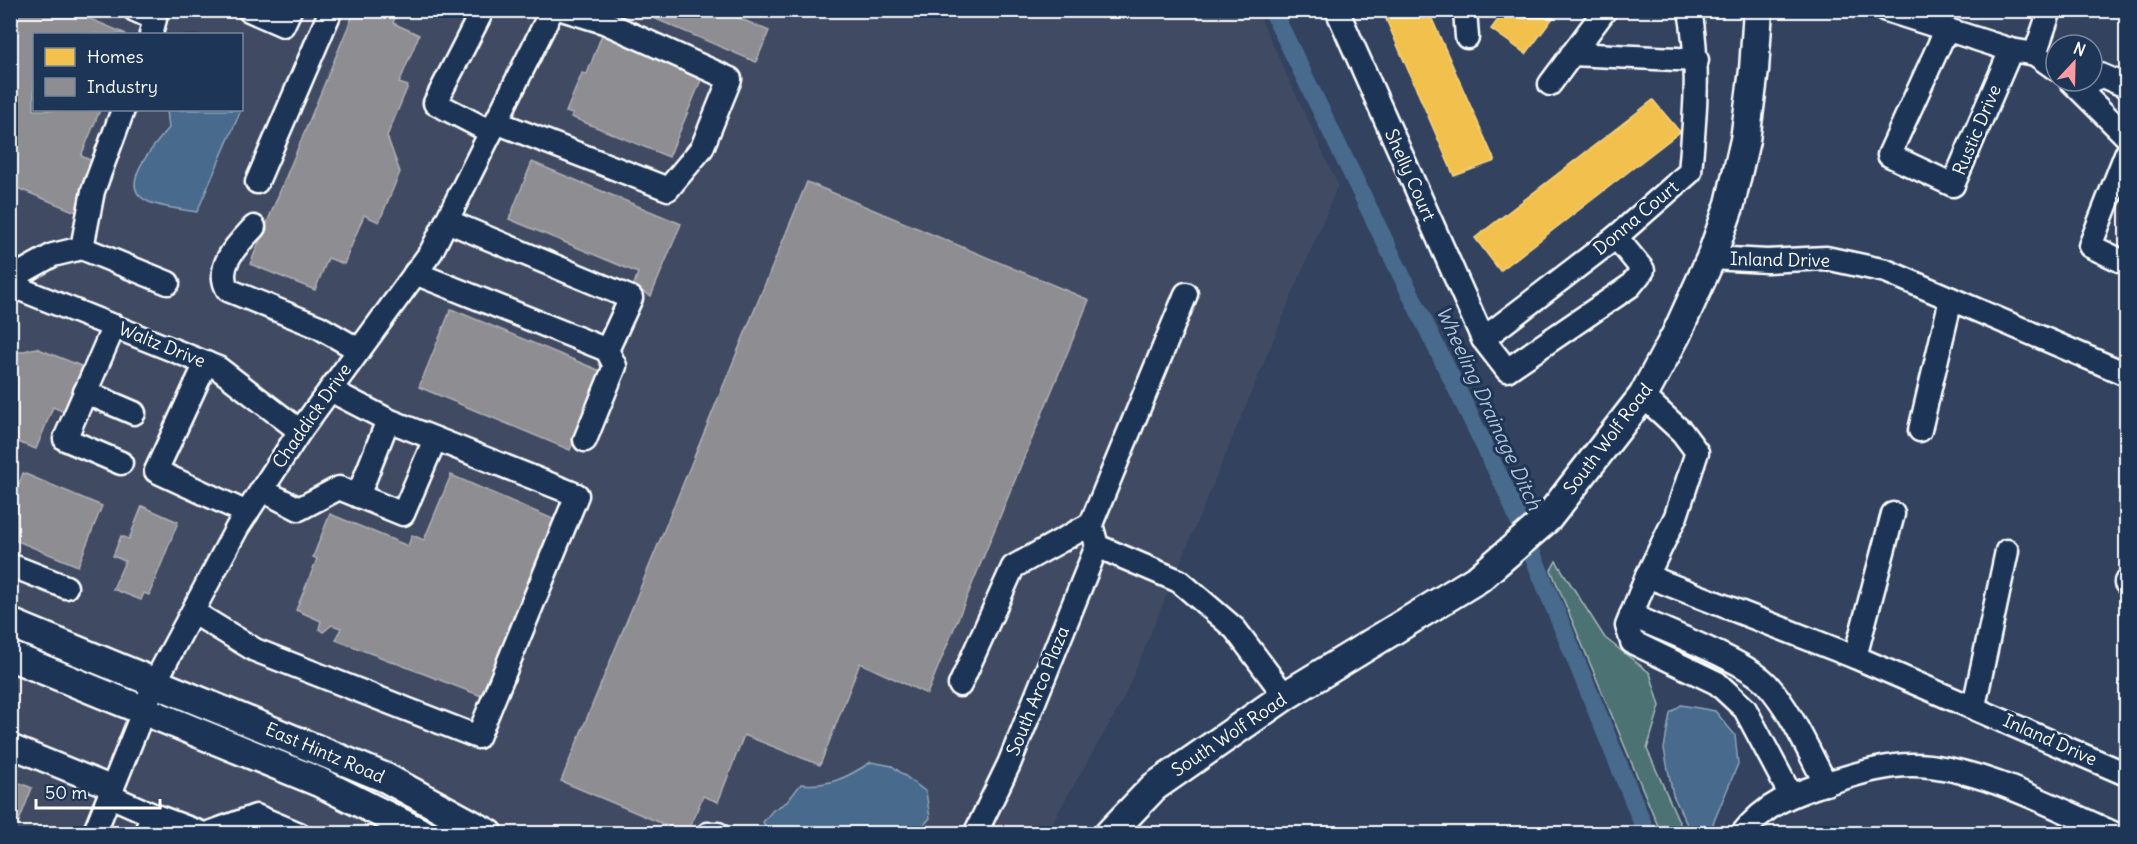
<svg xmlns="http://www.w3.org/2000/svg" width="2137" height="844" viewBox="0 0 2137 844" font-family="Delius,sans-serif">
<rect width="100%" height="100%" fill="#32425f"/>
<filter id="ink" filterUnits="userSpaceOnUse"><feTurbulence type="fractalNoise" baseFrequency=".0167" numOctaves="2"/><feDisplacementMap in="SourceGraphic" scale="12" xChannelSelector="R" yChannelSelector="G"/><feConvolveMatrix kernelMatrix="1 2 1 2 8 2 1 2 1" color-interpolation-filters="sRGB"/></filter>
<g filter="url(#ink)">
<!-- built -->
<path fill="#414b64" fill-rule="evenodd" d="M10 11H1257L1338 185 1122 702 1046 833H11ZM34 34H242V110H34Z"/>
<!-- green -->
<path fill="#4e7273" stroke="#a6b8b9" stroke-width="1.5" d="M1556 561 1605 638 1650 673 1660 706 1647 749 1684 833H1661L1551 570Z"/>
<!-- water -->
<g fill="#466a8d" stroke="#90a6bb" stroke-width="1.5">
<path d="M167 110H241L197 212C182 209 161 208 147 201 115 186 156 144 169 128Z"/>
<path d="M1681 705 1715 711 1735 735 1738 764 1709 833H1691L1673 795 1664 749 1670 713Z"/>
<path d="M871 762 892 766 926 792 930 818 917 833H770L763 822 773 810 787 802 801 784C829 787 848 777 871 762Z"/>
</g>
<!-- homes -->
<g fill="#f2c14e" stroke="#f6d483" stroke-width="1.5">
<path d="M1382 10H1428L1495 161 1454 176Z"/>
<path d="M1505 10H1559L1526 54 1491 29Z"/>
<path d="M1653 100 1680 132 1500 271 1475 238Z"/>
</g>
<!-- industry -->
<g fill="#8d8d92" stroke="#afafb3" stroke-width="1.5">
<path d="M10 10H69L126 34H34V110H100L81 156 97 163 76 212 10 185 16 169 10 166Z"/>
<path d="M355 10H385L396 15 393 23 419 35 399 83 408 86 387 136 400 172 379 222 364 215 344 264 328 258 315 290 250 264Z"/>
<path d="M635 10H720L769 31 756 62Z"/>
<path d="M603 32 704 73 669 157 571 117 573 114 566 112 582 73 587 74Z"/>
<path d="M532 162 681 224 651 296 633 287 638 273 509 219Z"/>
<path d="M807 182 1089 300 927 694 860 663 820 765 744 735 718 802 703 796 687 834 561 781Z"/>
<path d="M451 309 603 372 570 450 419 387Z"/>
<path d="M36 348 91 370 71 415 53 407 36 449 10 439V366L16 353Z"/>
<path d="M23 473 102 506 78 566 10 538V480L19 484Z"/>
<path d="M451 475 555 520 484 697 336 640 341 628 332 625 323 632 319 629 321 621 296 610 317 559 313 557 330 514 408 546 412 535 424 540Z"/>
<path d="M142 506 178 522 149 595 144 593 141 600 113 589 125 561 113 556 121 536 129 539Z"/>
<path d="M10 779 32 788 14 834H10Z"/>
</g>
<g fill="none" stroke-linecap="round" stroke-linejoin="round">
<!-- canal -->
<path stroke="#466a8d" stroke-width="18" d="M1272 10 1507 492 1647 834"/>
<defs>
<g id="minor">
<path d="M135 10 155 19 151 34"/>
<path d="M249 10 283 25 290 10"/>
<path d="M470 10 480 15 435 103 491 132"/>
<path d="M1337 10 1483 339 1507 370 1630 286 1643 270 1616 237"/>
<path d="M1465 10 1467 37"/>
<path d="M1886 10 2011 50 2035 54 2056 69"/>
<path d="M1946 30 1889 155 1953 185 2011 50"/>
<path d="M1572 54 1697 60"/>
<path d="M2035 54 2050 10"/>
<path d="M2071 81 2126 136"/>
<path d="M1550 84 1605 10"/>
<path d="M2082 89 2100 75 2126 86"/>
<path d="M496 122 668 189 702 148 730 79 604 22 565 10"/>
<path d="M2126 154 2090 246 2126 263"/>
<path d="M257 182 331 10"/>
<path d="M254 227C238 244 214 266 228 290L319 327 359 350"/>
<path d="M82 248 93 191 123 110"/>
<path d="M1711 258 1767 261 1826 258 1886 271 2126 374"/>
<path d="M415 273 607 350 631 298 447 221"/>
<path d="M10 279 53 255 82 248 168 283"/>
<path d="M10 285 218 368 300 431"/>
<path d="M1186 294 1091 524 1097 546 1179 581 1235 629 1285 696"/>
<path d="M114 326 65 439 121 463"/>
<path d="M1483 339 1616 237 1690 172C1695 115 1700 67 1690 10"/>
<path d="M206 363 156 471 247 513"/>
<path d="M85 392 134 413"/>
<path d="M1643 396 1682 432 1697 452 1676 516 1647 576 1627 626 1632 642 1717 683 1745 709 1790 794"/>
<path d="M1920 430 1951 299"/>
<path d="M585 440 615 366 607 350"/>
<path d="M262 490 299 509 339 488 403 514 435 439"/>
<path d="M358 496 388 420"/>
<path d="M10 565 66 587"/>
<path d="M1647 576 1855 657 2126 774"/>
<path d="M2126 583V582"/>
<path d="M193 612 255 650 478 737 577 495 388 420 330 390"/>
<path d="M1631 615C1664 631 1745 660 1767 684 1792 712 1808 751 1826 784"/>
<path d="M1855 657 1893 514"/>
<path d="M960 685 1013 567 1091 524"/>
<path d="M1974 706 2007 551"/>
<path d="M10 746 113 788"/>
<path d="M110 796 153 815 145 834"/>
<path d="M153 815 204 834"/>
<path d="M94 834 155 682 237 528 300 431 431 252 552 10"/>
<path d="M206 834 256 816 299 834"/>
<path d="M708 834H718"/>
<path d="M975 834 1009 764 1097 546"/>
<path d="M1742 834C1765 804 1792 794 1827 783 1854 775 1882 765 1912 765 1976 765 2056 808 2115 834"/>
</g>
<g id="major">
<path d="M10 623 386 778 489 834"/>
<path d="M10 656 319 782 423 834"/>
<path d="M1109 834 1154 787 1285 696 1479 578 1548 518 1643 396 1676 335 1711 258 1730 204 1745 140 1754 70 1758 10"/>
</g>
</defs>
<!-- minor casing -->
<use href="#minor" stroke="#fff" stroke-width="27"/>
<!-- major casing -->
<use href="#major" stroke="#fff" stroke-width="33"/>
<!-- minor -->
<use href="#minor" stroke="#1d3557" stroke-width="22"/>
<!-- major -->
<use href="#major" stroke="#1d3557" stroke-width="28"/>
</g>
</g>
<g text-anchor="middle" stroke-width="6" stroke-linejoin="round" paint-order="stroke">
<!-- street labels -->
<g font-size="18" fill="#fff" stroke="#1d3557">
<text transform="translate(1977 130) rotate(-67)" y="6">Rustic Drive</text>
<text transform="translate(1410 175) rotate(66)" y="6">Shelly Court</text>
<text transform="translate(1636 218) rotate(-40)" y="6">Donna Court</text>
<text transform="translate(1780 260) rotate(1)" y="6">Inland Drive</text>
<text transform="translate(162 345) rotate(22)" y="6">Waltz Drive</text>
<text transform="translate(312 416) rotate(-55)" y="6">Chaddick Drive</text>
<text transform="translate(1608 439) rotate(-53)" y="6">South Wolf Road</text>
<text transform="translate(1038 691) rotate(-68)" y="6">South Arco Plaza</text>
<text transform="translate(1229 735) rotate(-34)" y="6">South Wolf Road</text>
<text transform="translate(2050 740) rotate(24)" y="6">Inland Drive</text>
<text transform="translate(325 753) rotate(23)" y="6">East Hintz Road</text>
</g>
<!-- water labels -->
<g font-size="20" font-style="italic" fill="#b5c3d1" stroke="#1d3557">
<text transform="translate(1489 408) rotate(65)" y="7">Wheeling Drainage Ditch</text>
</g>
</g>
<!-- margin -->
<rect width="2137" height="844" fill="none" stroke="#1d3557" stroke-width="36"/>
<rect x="18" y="18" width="2101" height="808" fill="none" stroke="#fff" stroke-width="2" filter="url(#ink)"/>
<!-- legend -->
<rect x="33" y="33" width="210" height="78" fill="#1d3557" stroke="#77869a" stroke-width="1.5"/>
<rect x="45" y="48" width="30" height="18" fill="#f2c14e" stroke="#77869a" stroke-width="1.5"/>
<text x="87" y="63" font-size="18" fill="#ffffff">Homes</text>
<rect x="45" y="78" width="30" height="18" fill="#8d8d92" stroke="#77869a" stroke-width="1.5"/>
<text x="87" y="93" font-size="18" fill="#ffffff">Industry</text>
<!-- north arrow -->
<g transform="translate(2074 63) rotate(22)"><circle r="28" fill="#1d3557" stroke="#77869a" stroke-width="1.5"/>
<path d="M0-4.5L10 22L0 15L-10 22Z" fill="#ff9aa2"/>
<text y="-9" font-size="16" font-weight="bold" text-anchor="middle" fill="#ffffff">N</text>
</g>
<!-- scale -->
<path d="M36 799v9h124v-9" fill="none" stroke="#ffffff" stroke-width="3"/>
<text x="45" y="799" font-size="18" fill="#ffffff" stroke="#1d3557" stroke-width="4.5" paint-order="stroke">50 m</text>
</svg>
